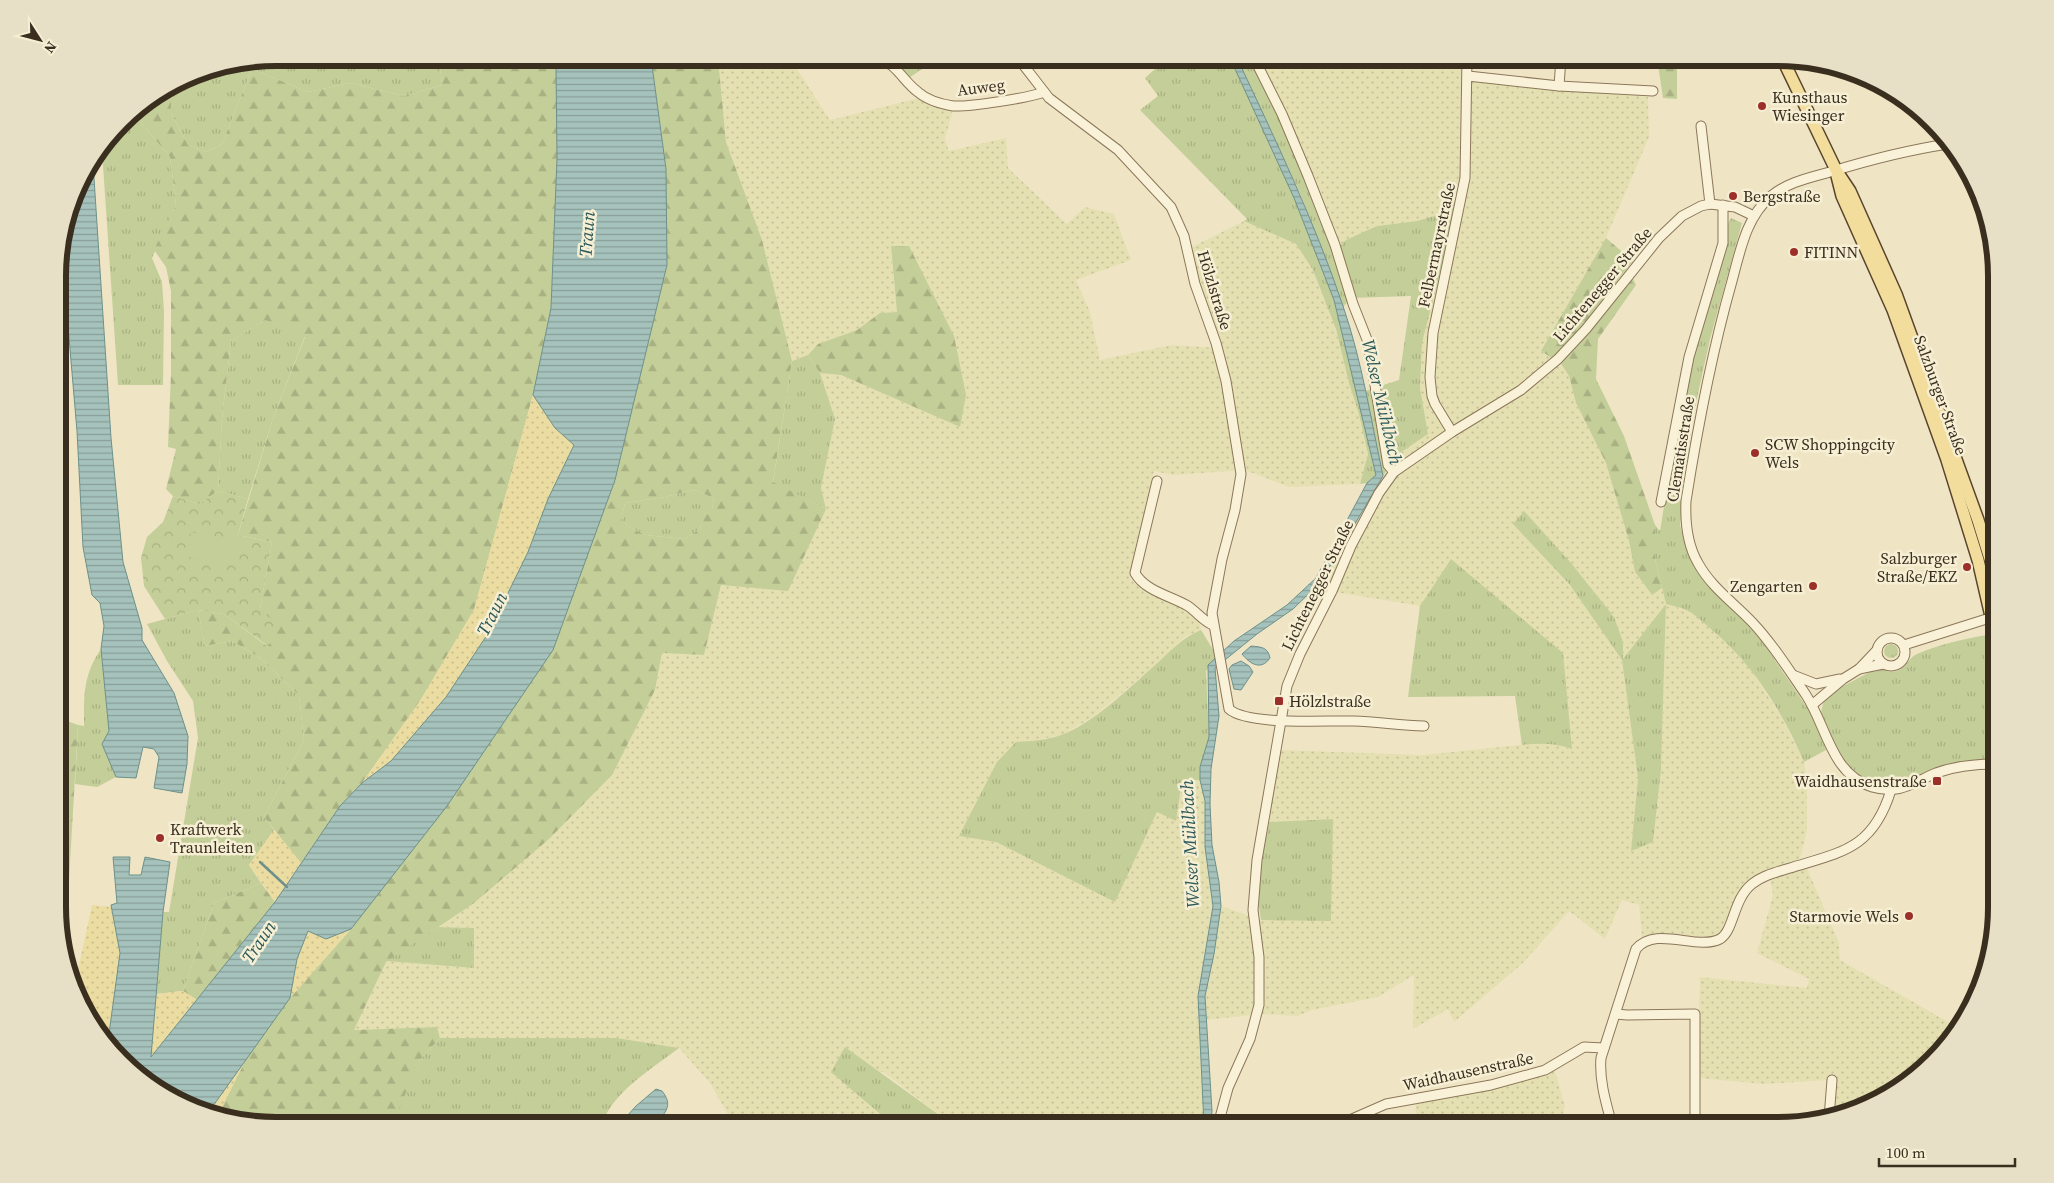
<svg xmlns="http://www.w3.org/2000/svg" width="2054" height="1183" viewBox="0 0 2054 1183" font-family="'Source Serif 4',serif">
<defs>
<pattern id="farmland-dots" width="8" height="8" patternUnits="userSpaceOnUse" patternTransform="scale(1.25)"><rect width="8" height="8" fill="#e5e0b2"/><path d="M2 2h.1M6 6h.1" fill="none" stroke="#c5c099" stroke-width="1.8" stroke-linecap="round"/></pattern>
<pattern id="grass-tufts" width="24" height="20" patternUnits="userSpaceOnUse" patternTransform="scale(1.25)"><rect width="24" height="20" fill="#c4ce98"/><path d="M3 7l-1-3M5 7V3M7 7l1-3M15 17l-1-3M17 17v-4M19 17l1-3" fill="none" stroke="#a9b183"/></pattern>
<pattern id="forest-firs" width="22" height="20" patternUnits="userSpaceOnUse" patternTransform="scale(1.25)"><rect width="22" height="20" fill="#c4ce98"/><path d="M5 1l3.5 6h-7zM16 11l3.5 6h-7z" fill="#a9b183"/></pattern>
<pattern id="sand-dots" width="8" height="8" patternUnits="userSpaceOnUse" patternTransform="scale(1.25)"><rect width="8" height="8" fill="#ebdca1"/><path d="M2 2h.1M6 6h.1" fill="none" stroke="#cabd8a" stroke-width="1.8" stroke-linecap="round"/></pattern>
<pattern id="park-crowns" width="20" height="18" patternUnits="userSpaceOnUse" patternTransform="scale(1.25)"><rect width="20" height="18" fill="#c4ce98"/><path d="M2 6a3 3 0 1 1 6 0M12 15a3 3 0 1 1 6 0" fill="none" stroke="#a9b183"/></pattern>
<pattern id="water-rules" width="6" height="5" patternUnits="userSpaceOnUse" patternTransform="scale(1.25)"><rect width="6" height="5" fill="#a6c2bc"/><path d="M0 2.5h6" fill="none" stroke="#889e98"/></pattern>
</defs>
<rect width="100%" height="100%" fill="#efe5c5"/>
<!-- farmland -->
<g fill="url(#farmland-dots)" fill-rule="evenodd">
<path d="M718 58H790L830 120 919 98 926 103 953 109 945 139 949 151 1006 138 1008 168 1067 224 1085 207 1114 214 1131 260 1076 280 1090 312 1100 360 1171 345 1221 348 1198 286 1190 248 1244 221 1296 244 1313 270 1336 329 1349 383 1359 414 1368 454 1360 484 1289 487 1245 470 1173 475 1154 471 1130 579 1142 589 1185 607 1200 621 1201 630 1186 636 1153 667 1093 717 1062 735 1036 740 1016 742 960 836 996 842 1115 902 1157 812 1182 779 1200 780 1205 801V847L1213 906 1198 996 1204 1125H953L883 1072H832L893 1125H855L838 1112 827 1125H734L710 1083 679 1048 617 1038H440L437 1027 354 1030 386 961 474 968V928L438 927 549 839 655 690 662 653 704 655 721 585 826 509 821 488 835 419 820 373 841 375 960 427 909 246H891L897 312 880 313 857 330 818 344 808 355 792 361 762 240 726 142Z"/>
<path d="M1249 58H1455L1463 61V81L1648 97 1649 137 1606 238 1541 351 1560 362 1569 376 1576 403 1606 463 1629 541 1635 573 1652 595 1662 588 1666 604 1683 609 1700 618 1738 653 1748 665 1782 718 1804 762 1807 779V830L1800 859 1744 884 1736 897 1725 929 1712 940 1642 937 1639 905 1622 900 1605 939 1569 911 1523 963 1454 1022 1448 1009 1413 1029 1414 975 1378 997 1312 1010 1298 1016 1260 1014 1207 1020 1205 996 1214 954 1221 906 1261 920 1333 819 1269 822 1279 750 1423 755 1539 743 1564 746 1571 749 1451 559 1420 606 1335 592 1321 582 1397 455 1428 434 1420 388 1422 343 1441 268 1456 198 1441 214 1417 221 1377 226 1334 253 1316 203 1274 108ZM1524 511 1622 659 1570 585 1514 524ZM1666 605 1661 770 1653 842 1631 850 1638 778 1622 660Z"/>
<path d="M1806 866 1839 943 1840 960 1957 1027 1899 1089 1848 1114 1825 1119 1829 1080 1764 1084 1697 1078 1700 977 1807 988 1809 979 1757 953 1773 895 1770 878Z"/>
<path d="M1554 1068 1565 1106 1560 1125H1415L1416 1102Z"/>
</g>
<!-- grass -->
<g fill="url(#grass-tufts)">
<path d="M276 58H439L442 85 404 96 350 83 308 92 252 69 222 144 206 152 188 145 171 113V87L193 74Z"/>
<path d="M890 58H938L909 78Z"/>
<path d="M1167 58H1230L1294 198 1334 300 1376 475 1367 483 1360 484 1368 454 1359 414 1349 383 1336 329 1313 270 1296 244 1244 221 1247 219 1140 110 1158 96 1145 78Z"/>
<path d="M1237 58H1249C1281 121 1310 185 1334 252L1346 240 1377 226 1417 221 1441 214 1457 198 1441 268 1422 343 1420 388 1428 434 1397 455 1383 476 1365 391 1399 380 1411 296 1351 298 1343 307 1301 196Z"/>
<path d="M136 110 137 118 170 157 176 205 152 258 162 282 164 311 163 385H118L102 151 132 112Z"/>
<path d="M1731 218 1742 223 1710 339 1692 421 1680 525 1688 553 1698 573 1708 586 1747 624 1764 644 1808 709 1819 729 1826 750 1804 762C1783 713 1753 664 1712 630 1703 622 1695 614 1684 609 1679 607 1672 606 1666 604L1661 770 1653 842 1631 851 1638 778 1622 660 1570 585 1513 524 1524 511 1571 563 1614 617 1623 642V659L1666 604 1655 559V525L1660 531C1671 465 1680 398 1698 333 1705 306 1717 281 1725 254 1729 242 1724 228 1731 218Z"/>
<path d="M265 320 305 336 273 418 248 499 218 491 222 418 231 341Z"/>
<path d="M808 355 820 373 835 419 821 488 826 509 773 483 792 361Z"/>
<path d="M694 490 714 498 712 509 705 513 700 529 684 539 646 535 631 528 621 520 625 503 665 497Z"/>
<path d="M1451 559 1563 653 1572 749C1556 743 1539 743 1522 745L1515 696 1408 697 1420 606Z"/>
<path d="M198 610 205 646 232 641 259 657 299 695 304 740 264 817 274 830 249 865 261 883 214 903 183 991 156 994 163 912H169L198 738 193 701 167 661 147 624Z"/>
<path d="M1201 630 1217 656 1206 671 1209 737 1200 767V780H1182L1176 821 1157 812 1115 902 996 842 959 836 997 762 1016 742C1031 741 1047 740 1061 735 1091 725 1129 688 1153 667 1170 652 1181 638 1201 630Z"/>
<path d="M1988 635 1996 658V758L1951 763 1898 784 1874 783 1850 770 1838 753 1821 712 1824 700 1834 691 1879 667C1885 671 1890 673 1897 671 1906 668 1908 659 1915 655 1934 646 1966 638 1988 635Z"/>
<circle cx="1891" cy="651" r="7"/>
<path d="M101 649 109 731 102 744 116 777 97 787 75 784 78 725 84 726C84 696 83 675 101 649Z"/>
<path d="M1333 819 1331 921 1261 920 1256 889 1269 822Z"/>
<path d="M438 927 474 928V968L386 961Z"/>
<path d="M440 1038H617L679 1048C653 1068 611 1093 602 1125H390L420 1060Z"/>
<path d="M845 1047 953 1125H893L831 1072Z"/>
</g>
<!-- forest -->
<g fill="url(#forest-firs)" fill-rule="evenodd">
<path d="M439 58H554L556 66 557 159 551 308 533 395 474 610 420 701 362 783 340 806 301 863 264 817 304 740 299 695 259 657 232 641 205 646 198 610 224 614 268 647 260 609 272 542 238 535 273 418 305 337 265 320 231 341 222 418 218 491 199 504 173 496 166 489 176 449 168 447 171 373V291L166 267 154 250 176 205 170 157 137 118 136 110 171 87V113L188 145 206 152 222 144 252 69 308 92 350 83 404 96 442 85Z"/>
<path d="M651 58H718L726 142 762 240 792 361 773 482 826 509 788 591 721 585 704 655 662 653 655 690 612 775 549 839 474 903 386 962 354 1030 437 1027 440 1038 420 1060 392 1125H276L220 1118 217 1117 247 1057 290 998 351 929 553 650 615 480 667 265 666 169ZM694 490 714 498 712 509 705 512 700 529 684 539 646 535 631 528 621 520 625 503 665 497Z"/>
<path d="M1657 58H1677V99L1663 98Z"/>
<path d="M1606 238 1633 261 1569 342 1552 358 1541 351Z"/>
<path d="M891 246H909L954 336 966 395 960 427 841 375 820 373 808 355 818 344 857 330 880 313 897 312Z"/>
<path d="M1632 277 1636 285 1598 339 1596 379 1624 436 1655 525V559L1662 588 1652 595 1635 572 1629 541 1606 463 1576 403 1569 376 1560 362Z"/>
<path d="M59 374 65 470H59Z"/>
<path d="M59 718 78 725 65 950 59 935Z"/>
<path d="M261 883 275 902 197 1000 183 991 214 903Z"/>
</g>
<!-- sand -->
<g fill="url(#sand-dots)">
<path d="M533 395 555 428 574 444 548 499 528 552 489 632 446 697 391 761 362 783 420 701 474 610Z"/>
<path d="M274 830 301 863 275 902 249 865Z"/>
<path d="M92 905 111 907 120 953 108 1041 95 1028 82 996V990L80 989 76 979Z"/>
<path d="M351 929 290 998 297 959 308 931 326 939Z"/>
<path d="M183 991 197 1000 150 1058 156 994Z"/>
<path d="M247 1057 217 1117 208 1113Z"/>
</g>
<!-- park -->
<path fill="url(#park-crowns)" d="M218 491 248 499 238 535 272 542 260 609 274 622 269 647 224 614 198 610 165 619 144 586 141 558 147 537 163 522 173 496 199 504Z"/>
<!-- pitch -->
<path fill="#c4ce98" d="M191 532 239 541 235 565 187 557Z"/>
<!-- water -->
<g fill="url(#water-rules)" stroke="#6d918a">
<path d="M554 58H651L666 169 667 265 615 480 553 650 447 806 351 929 326 939 308 931 297 959 290 998 208 1113 167 1096 108 1041 120 953 111 905 117 903 113 857H130L129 875H141L145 857 170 862 163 912 151 1057 275 902 340 806 362 783 391 761 446 697 489 632 528 552 548 499 574 445 555 428 533 395 551 308 557 159 556 66Z"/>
<path d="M1230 58H1237C1275 139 1314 220 1343 306 1362 361 1371 420 1383 476L1321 582 1293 609 1257 634 1215 668 1219 716 1211 769 1210 804 1212 845 1219 882 1221 906 1214 954 1205 996 1212 1111 1211 1125H1204L1198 996 1213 906 1205 847V801L1200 780V767L1209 737 1208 665 1234 641 1287 605 1316 578 1367 483 1376 475 1334 300 1294 198Z"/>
<path d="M93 163 111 438 123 562 142 628V640L174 693 188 736 187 764 182 793 154 788 159 757 154 749 143 747 136 778 116 777 102 744 109 731 101 649 104 626 100 603 92 595 83 547 77 431 62 256 60 247 80 179Z"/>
<path d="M1251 646C1261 647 1268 647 1270 658 1261 671 1250 664 1242 654Z"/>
<path d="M1241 661 1249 666 1253 672 1241 690 1234 689 1229 669 1232 665Z"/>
<path d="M656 1089 662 1091C674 1106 665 1113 654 1125H619L636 1106Z"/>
</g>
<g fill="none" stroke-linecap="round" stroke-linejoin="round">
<!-- stream -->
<path stroke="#6d918a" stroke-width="2.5" d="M260 862 287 887"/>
<defs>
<g id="minor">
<path d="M878 58C897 64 903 81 918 92 927 100 941 104 953 106 969 107 1029 98 1044 92"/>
<path d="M1018 58 1049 98 1118 150 1171 207 1184 236 1195 284 1216 343 1226 381 1241 474 1235 510 1222 559 1212 613 1229 709C1248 726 1327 720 1354 721 1377 722 1400 725 1424 726"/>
<path d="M1254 58 1282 114 1308 176 1335 245 1353 304 1368 342 1387 459 1388 465 1394 472"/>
<path d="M1468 76 1559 86 1561 58"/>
<path d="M1559 86 1653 91"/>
<path d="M1701 126 1710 204"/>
<path d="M1948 144C1908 150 1869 160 1830 172 1809 178 1788 182 1771 196 1746 217 1740 252 1732 281 1711 355 1698 425 1686 501 1685 523 1687 544 1698 563 1711 587 1733 602 1752 622 1772 643 1789 670 1806 695 1827 727 1831 774 1872 787 1900 795 1912 783 1936 773 1955 766 1976 764 1996 764"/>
<path d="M1452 432 1435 404 1432 396 1430 377 1433 333 1465 178 1467 58"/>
<path d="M1157 481 1135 573C1145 591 1171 596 1188 606 1197 612 1203 621 1213 625"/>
<path d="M1661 502 1689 357 1723 243V205"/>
<circle cx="1891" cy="652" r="14"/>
<path d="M1904 645 1996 616"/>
<path d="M1859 669 1883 664"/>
<path d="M1793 675 1816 684 1840 679"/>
<path d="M1812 705 1843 679 1859 669 1877 650"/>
<path d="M1616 1014 1627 1015 1695 1014V1125"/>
<path d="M1829 1118 1832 1080"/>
<path d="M1218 1125 1228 1088 1250 1039 1259 1005V957L1253 910 1257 860 1287 686 1300 654 1332 591 1351 546 1379 493 1394 472 1452 432 1521 390 1558 359 1586 329 1659 238 1682 216 1701 206 1710 204 1735 207 1754 216"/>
<path d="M1338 1125 1386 1104 1491 1085 1545 1070 1584 1047 1604 1048"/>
<path d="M1612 1125C1606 1103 1599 1080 1601 1058L1636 949C1656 925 1696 951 1720 939 1734 931 1733 899 1752 884 1763 875 1777 872 1790 868 1842 852 1873 849 1891 790"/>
</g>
<g id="major">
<path d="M1782 58 1836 170 1850 191 1896 294 1978 520 1996 578"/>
<path d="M1837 176 1842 196 1893 310 1947 460 1978 560 1996 638"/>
</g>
</defs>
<!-- minor casing -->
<use href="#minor" stroke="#8b775a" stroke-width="11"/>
<!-- major casing -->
<use href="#major" stroke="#58452e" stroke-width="14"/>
<!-- minor -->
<use href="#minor" stroke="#faf2d8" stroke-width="9"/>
<!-- major -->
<use href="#major" stroke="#f3dd9c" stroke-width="11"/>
</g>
<!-- markers -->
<g fill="#9b2f29" stroke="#f6efd4" stroke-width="2">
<circle cx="1762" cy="106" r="5"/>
<circle cx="1733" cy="196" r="5"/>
<circle cx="1794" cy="252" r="5"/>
<circle cx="1755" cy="453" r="5"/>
<circle cx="1967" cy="567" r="5"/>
<circle cx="1813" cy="586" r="5"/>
<rect x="1274" y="696" width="10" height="10" rx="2.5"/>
<rect x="1932" y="776" width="10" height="10" rx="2.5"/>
<circle cx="160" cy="838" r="5"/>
<circle cx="1909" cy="916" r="5"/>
</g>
<g text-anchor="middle" stroke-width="5" stroke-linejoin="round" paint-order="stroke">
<!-- street labels -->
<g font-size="16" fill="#3a2e1f" stroke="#f6efd4">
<text transform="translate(981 87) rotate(-7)" y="6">Auweg</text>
<text transform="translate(1436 245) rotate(-78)" y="6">Felbermayrstraße</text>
<text transform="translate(1602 284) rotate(-50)" y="6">Lichtenegger Straße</text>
<text transform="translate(1215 290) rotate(73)" y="6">Hölzlstraße</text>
<text transform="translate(1941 395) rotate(70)" y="6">Salzburger Straße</text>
<text transform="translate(1680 449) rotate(-81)" y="6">Clematisstraße</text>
<text transform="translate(1317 585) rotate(-64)" y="6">Lichtenegger Straße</text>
<text transform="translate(1468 1071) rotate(-12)" y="6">Waidhausenstraße</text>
</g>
<!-- poi labels -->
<g font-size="16" fill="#3a2e1f" stroke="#f6efd4" text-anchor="start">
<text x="1772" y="103">Kunsthaus<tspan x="1772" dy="18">Wiesinger</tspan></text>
<text x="1743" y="202">Bergstraße</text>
<text x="1804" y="258">FITINN</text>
<text x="1765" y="450">SCW Shoppingcity<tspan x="1765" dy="18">Wels</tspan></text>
<text x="1957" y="564" text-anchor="end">Salzburger<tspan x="1957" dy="18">Straße/EKZ</tspan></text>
<text x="1803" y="592" text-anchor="end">Zengarten</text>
<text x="1289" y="707">Hölzlstraße</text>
<text x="1927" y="787" text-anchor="end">Waidhausenstraße</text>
<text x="170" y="835">Kraftwerk<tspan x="170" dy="18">Traunleiten</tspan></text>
<text x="1899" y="922" text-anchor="end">Starmovie Wels</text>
</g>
<!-- water labels -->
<g font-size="18" font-style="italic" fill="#2d5a5a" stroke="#f6efd4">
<text transform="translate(587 234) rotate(-86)" y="6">Traun</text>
<text transform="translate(1382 402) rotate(77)" y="6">Welser Mühlbach</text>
<text transform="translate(492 614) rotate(-63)" y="6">Traun</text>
<text transform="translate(1190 844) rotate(-93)" y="6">Welser Mühlbach</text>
<text transform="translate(259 942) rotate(-56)" y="6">Traun</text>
</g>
</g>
<!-- crop -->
<path d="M0 0H2054V1183H0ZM276 66H1778A210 210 0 0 1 1988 276V907A210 210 0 0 1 1778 1117H276A210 210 0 0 1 66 907V276A210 210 0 0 1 276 66Z" fill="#e7e0c6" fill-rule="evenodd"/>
<path fill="none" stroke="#3a2e1f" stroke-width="6" d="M276 66H1778A210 210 0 0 1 1988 276V907A210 210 0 0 1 1778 1117H276A210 210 0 0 1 66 907V276A210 210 0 0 1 276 66Z"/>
<!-- north arrow -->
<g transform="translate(40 40) rotate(126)" stroke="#f6efd4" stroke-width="4" paint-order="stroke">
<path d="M0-4L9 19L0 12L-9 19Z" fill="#3a2e1f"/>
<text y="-8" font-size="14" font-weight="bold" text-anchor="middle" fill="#3a2e1f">N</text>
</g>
<!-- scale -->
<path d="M1879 1158v8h136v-8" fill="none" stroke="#3a2e1f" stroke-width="2.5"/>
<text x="1886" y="1158" font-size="15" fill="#3a2e1f" stroke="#f6efd4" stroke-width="4" paint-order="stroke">100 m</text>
</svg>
